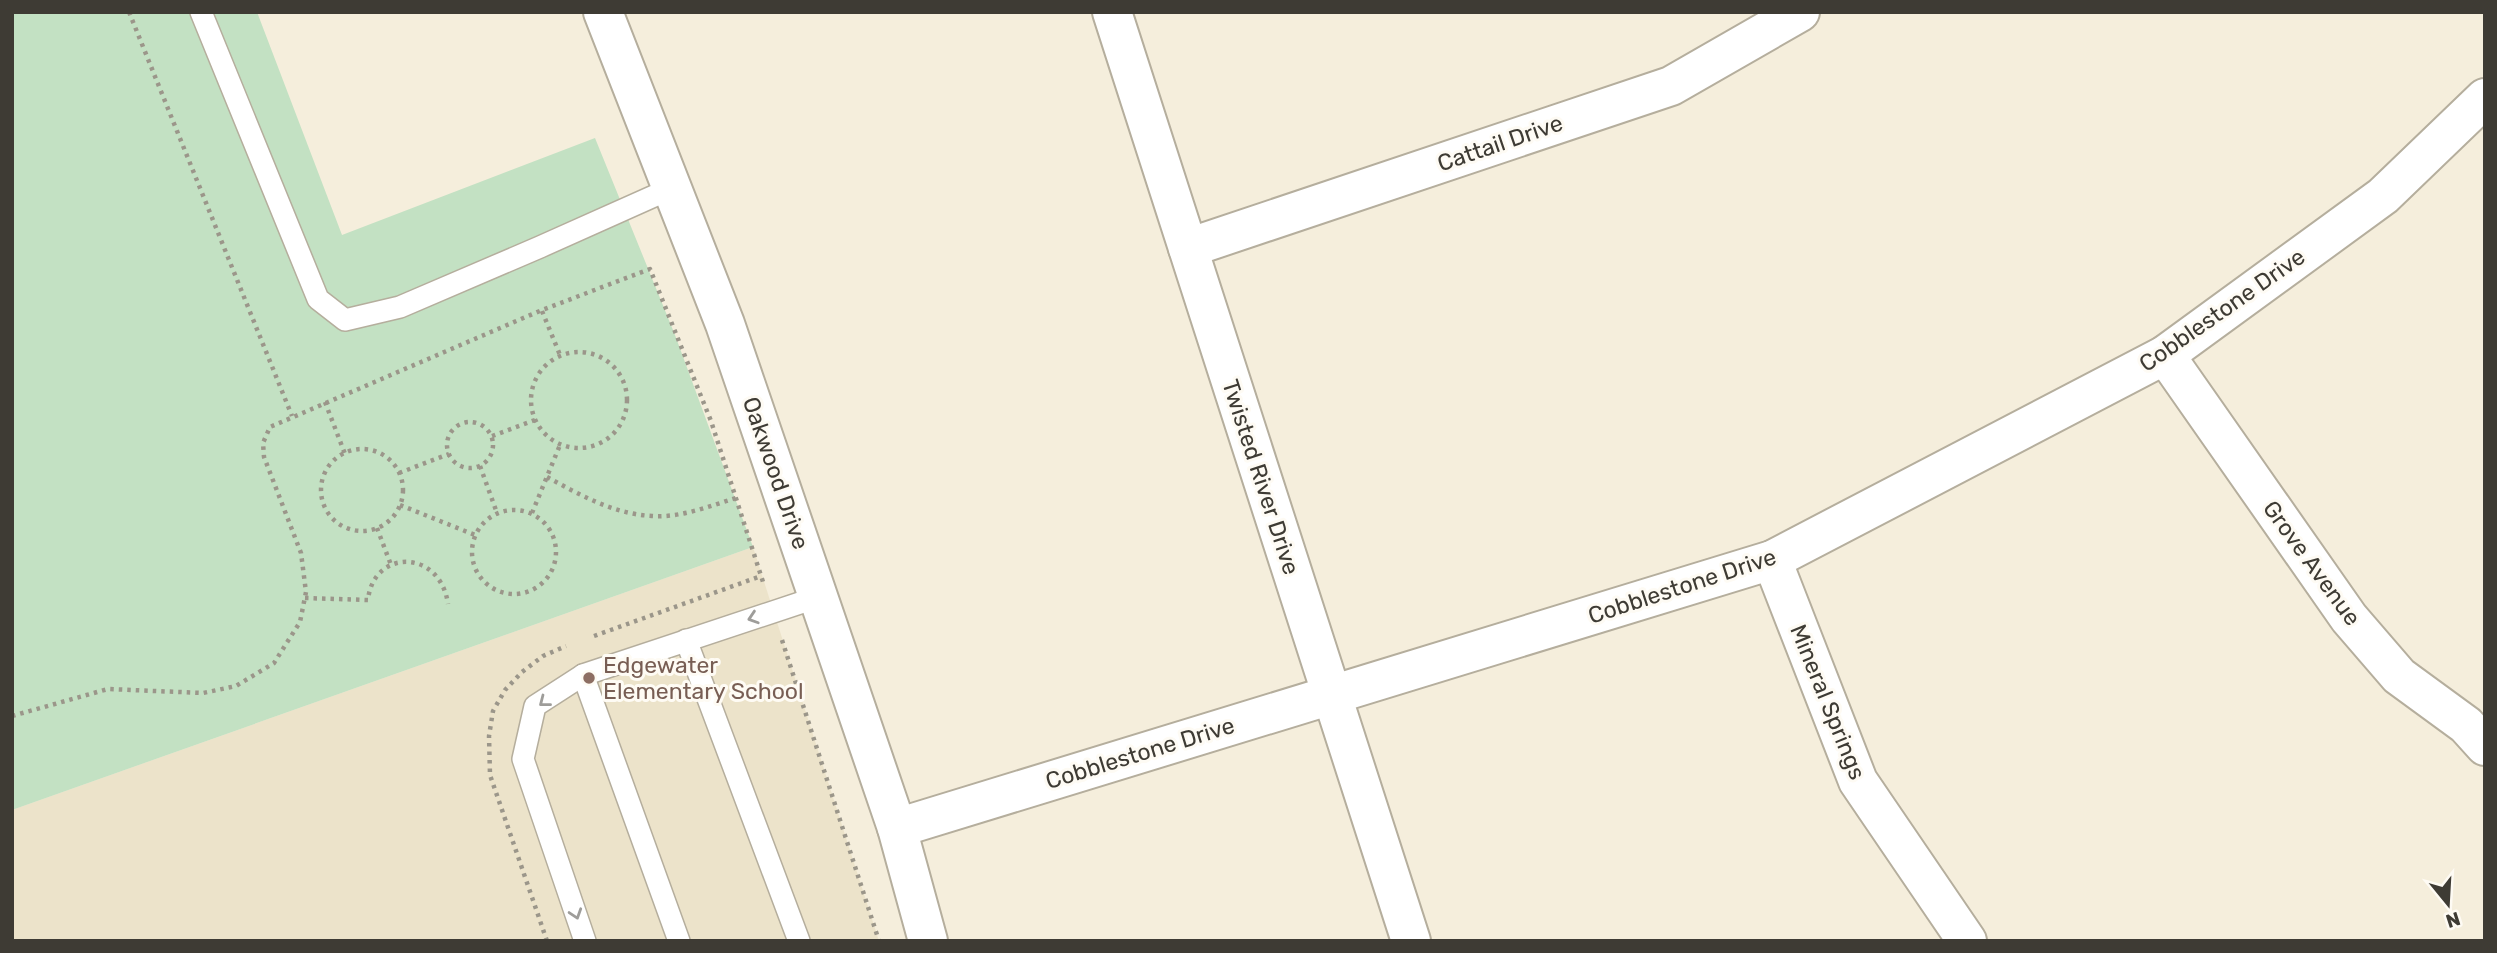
<svg xmlns="http://www.w3.org/2000/svg" width="2497" height="953" viewBox="0 0 2497 953" font-family="Rubik,sans-serif">
<rect width="100%" height="100%" fill="#f5eedc"/>
<!-- built -->
<path fill="#ece3ca" d="M753 547 879 941H12V810Z"/>
<!-- green -->
<path fill="#c3e1c3" d="M12 12H257L342 235 595 138 675 335 753 547 12 810Z"/>
<g fill="none" stroke-linecap="round" stroke-linejoin="round">
<defs>
<g id="lane">
<path d="M201 12 318 299 345 320 400 307 540 247 672 188"/>
<path d="M686 640 799 941"/>
<path d="M583 675 679 941"/>
<path d="M585 941 523 759 535 706 583 675 818 597"/>
</g>
<g id="street">
<path d="M603 12 725 324 897 828 928 941"/>
<path d="M1112 12 1411 941"/>
<path d="M1188 248 1671 86 1800 12"/>
<path d="M2165 355 2349 618 2399 676 2466 725 2485 746"/>
<path d="M1772 560 1858 781 1967 941"/>
<path d="M897 828 1772 560 2165 355 2383 196 2485 98"/>
</g>
</defs>
<!-- lane casing -->
<use href="#lane" stroke="#b5ae9d" stroke-width="24"/>
<!-- street casing -->
<use href="#street" stroke="#b5ae9d" stroke-width="42"/>
<!-- path -->
<g stroke="#9b968a" stroke-width="4.5" stroke-dasharray="3.5 5" stroke-linecap="butt">
<path d="M129 12 292 416"/>
<path d="M542 311 560 355"/>
<circle cx="579" cy="400" r="48"/>
<path d="M325 402 345 454"/>
<circle cx="470" cy="445" r="23"/>
<path d="M492 436 535 420"/>
<circle cx="362" cy="490" r="41"/>
<path d="M480 466 497 513"/>
<path d="M399 473 449 454"/>
<path d="M547 477C580 495 614 514 652 516 680 518 710 506 736 498"/>
<path d="M400 505 475 535"/>
<circle cx="514" cy="552" r="42"/>
<path d="M532 513 560 445"/>
<path d="M377 528 391 565"/>
<path d="M305 598 368 600C373 549 440 548 448 604"/>
<path d="M594 636 761 576"/>
<path d="M782 640 879 941"/>
<path d="M12 716 108 689 203 693 236 686 274 663 300 622 306 592 301 553 264 457 263 443 270 427 542 310 650 269 711 421 764 585"/>
<path d="M547 941 490 775 489 736 493 711 505 690 522 672 543 656 566 646"/>
</g>
<!-- lane -->
<use href="#lane" stroke="#fff" stroke-width="21"/>
<!-- street -->
<use href="#street" stroke="#fff" stroke-width="38"/>
</g>
<!-- one-way arrows -->
<defs><path id="oneway-chevron" d="M-2-3.5L2.5 0L-2 3.5" fill="none" stroke-width="1.6" stroke-linecap="round" stroke-linejoin="round" transform="scale(1.75)"/></defs>
<g stroke="#9e9d9a">
<use href="#oneway-chevron" transform="translate(753 618) rotate(162)"/>
<use href="#oneway-chevron" transform="translate(544 702) rotate(142)"/>
<use href="#oneway-chevron" transform="translate(576 914) rotate(72)"/>
</g>
<!-- markers -->
<circle fill="#8d6e63" stroke="#fefbf4" stroke-width="2.5" cx="589" cy="678" r="7"/>
<g text-anchor="middle" stroke-width="6" stroke-linejoin="round" paint-order="stroke">
<!-- street labels -->
<g font-size="23" fill="#3e3b34" stroke="#fefbf4">
<text transform="translate(1500 143) rotate(-19)" y="8">Cattail Drive</text>
<text transform="translate(2222 310) rotate(-35)" y="8">Cobblestone Drive</text>
<text transform="translate(776 473) rotate(71)" y="8">Oakwood Drive</text>
<text transform="translate(1261 477) rotate(72)" y="8">Twisted River Drive</text>
<text transform="translate(2312 563) rotate(54)" y="8">Grove Avenue</text>
<text transform="translate(1682 586) rotate(-18)" y="8">Cobblestone Drive</text>
<text transform="translate(1828 702) rotate(68)" y="8">Mineral Springs</text>
<text transform="translate(1140 753) rotate(-17)" y="8">Cobblestone Drive</text>
</g>
<!-- education labels -->
<g font-size="23" fill="#785e54" stroke="#fefbf4" text-anchor="start">
<text x="603" y="673">Edgewater<tspan x="603" dy="26">Elementary School</tspan></text>
</g>
</g>
<!-- border -->
<rect width="2497" height="953" fill="none" stroke="#3e3b34" stroke-width="28"/>
<!-- north arrow -->
<g transform="translate(2448 904) rotate(162)" stroke="#fefbf4" stroke-width="5" paint-order="stroke">
<path d="M0-5L12 26L0 18L-12 26Z" fill="#3e3b34"/>
<text y="-10" font-size="19" font-weight="bold" text-anchor="middle" fill="#3e3b34">N</text>
</g>
</svg>
